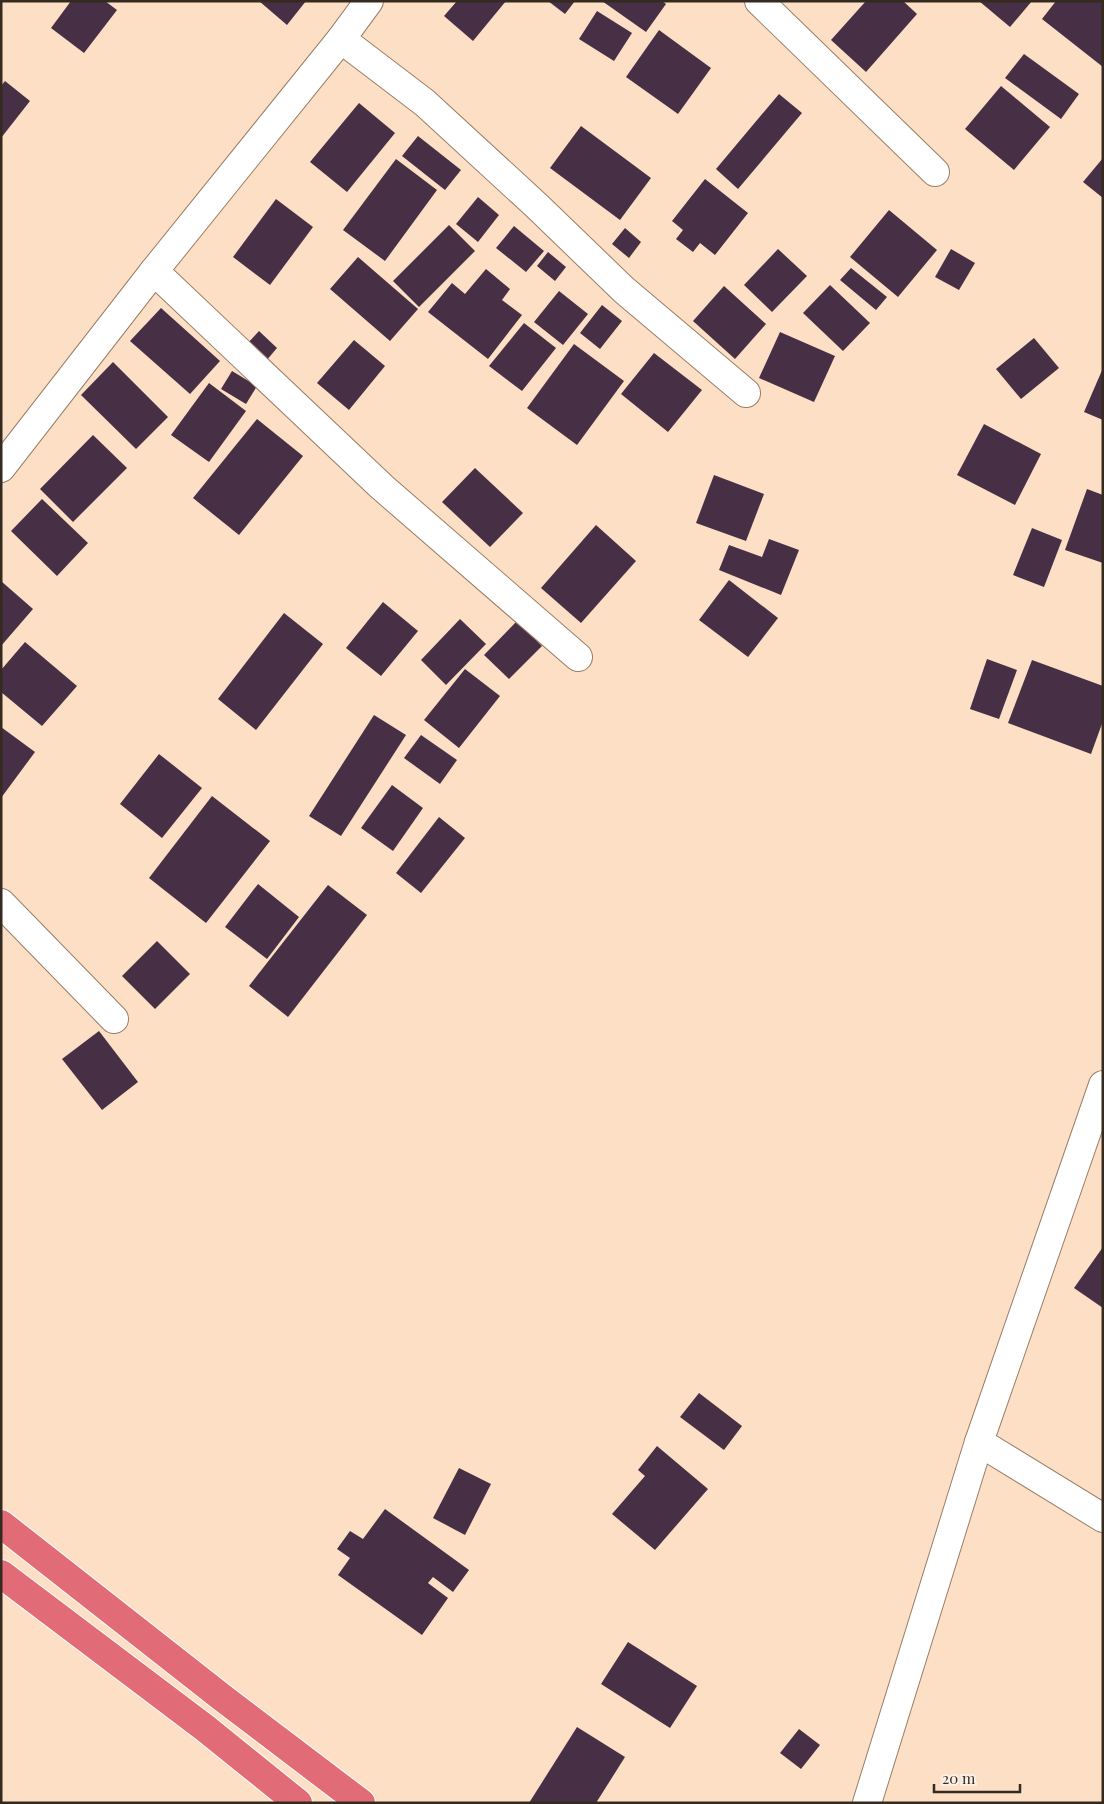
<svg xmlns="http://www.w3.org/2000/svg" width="1104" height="1804" viewBox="0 0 1104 1804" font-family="'Playfair Display',serif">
<rect width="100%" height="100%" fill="#fddfc5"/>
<!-- building -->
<g fill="#473045">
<path d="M71 1H105L117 10 84 53 51 28Z"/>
<path d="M259 1H306L287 25Z"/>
<path d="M457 1H506L473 41 444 16Z"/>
<path d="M548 1H575L565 14Z"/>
<path d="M602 1H662L666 4 646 32Z"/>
<path d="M866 1H903L917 14 866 72 831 40Z"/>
<path d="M979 1H1032L1010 27Z"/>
<path d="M1056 1H1103V67L1042 19Z"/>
<path d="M597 11 632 33 614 61 579 39Z"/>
<path d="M659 30 711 68 678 114 626 77Z"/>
<path d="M1024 54 1079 94 1061 119 1005 78Z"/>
<path d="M5 81 30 101 1 138V86Z"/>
<path d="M1001 86 1050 127 1014 170 965 129Z"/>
<path d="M779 94 802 113 738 189 716 169Z"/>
<path d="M359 103 395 133 347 192 310 162Z"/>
<path d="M581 126 651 178 620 220 550 168Z"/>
<path d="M418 136 461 170 445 190 402 156Z"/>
<path d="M1103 158V198L1083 182Z"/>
<path d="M396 159 437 190 385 261 343 230Z"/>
<path d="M705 179 748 213 715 255 700 243 693 252 676 239 683 230 672 221Z"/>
<path d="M478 197 499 215 478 242 456 224Z"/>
<path d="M276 199 313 227 270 285 233 257Z"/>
<path d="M889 210 937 250 898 297 850 257Z"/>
<path d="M449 225 475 251 419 307 393 281Z"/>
<path d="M514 226 544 251 526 272 496 248Z"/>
<path d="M625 228 641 242 629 258 612 244Z"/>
<path d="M778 249 807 276 772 312 744 285Z"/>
<path d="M951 249 975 263 959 290 935 277Z"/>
<path d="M548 252 566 267 555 281 537 266Z"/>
<path d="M358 257 418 309 390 341 330 289Z"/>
<path d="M851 268 887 297 876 310 840 280Z"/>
<path d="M486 269 510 289 502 300 522 315 488 359 428 312 452 283 465 294Z"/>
<path d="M830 285 870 323 843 351 803 313Z"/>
<path d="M724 286 766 324 735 359 693 321Z"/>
<path d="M559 291 588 314 563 345 534 322Z"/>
<path d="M602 305 622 321 600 349 580 333Z"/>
<path d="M161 308 220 361 190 394 130 341Z"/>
<path d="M524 323 556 348 522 391 489 366Z"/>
<path d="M259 331 277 348 266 361 247 344Z"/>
<path d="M780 332 835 356 814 402 759 378Z"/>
<path d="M1034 338 1059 368 1021 399 996 369Z"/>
<path d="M354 340 385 366 349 410 317 383Z"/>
<path d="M574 344 624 381 577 445 527 408Z"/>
<path d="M654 353 702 390 668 432 621 394Z"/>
<path d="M113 362 168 417 136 449 81 395Z"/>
<path d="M1103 368V420L1084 412Z"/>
<path d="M232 371 257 386 246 404 221 389Z"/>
<path d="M209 383 246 411 209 462 171 435Z"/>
<path d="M257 419 303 456 239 535 193 498Z"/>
<path d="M984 424 1041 454 1015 505 957 475Z"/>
<path d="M93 435 127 468 73 522 40 489Z"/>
<path d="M475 468 523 513 490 547 442 502Z"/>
<path d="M714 475 764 494 746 541 696 523Z"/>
<path d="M1087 489 1103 495V563L1065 550Z"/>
<path d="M42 499 88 543 57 576 11 531Z"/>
<path d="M596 525 636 561 581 623 541 588Z"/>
<path d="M1032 528 1062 540 1044 587 1013 575Z"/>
<path d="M769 539 799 550 781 595 719 570 729 545 762 557Z"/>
<path d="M729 580 778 618 748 657 699 620Z"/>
<path d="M1 581 33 609 1 646Z"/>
<path d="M383 602 418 631 381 676 346 648Z"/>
<path d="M284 613 323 644 256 730 218 699Z"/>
<path d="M460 619 486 644 446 685 421 660Z"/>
<path d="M517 621 542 646 509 679 484 655Z"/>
<path d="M25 642 77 686 42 726 1 692V670Z"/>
<path d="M987 659 1017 670 999 719 970 709Z"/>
<path d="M1032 660 1103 686V721L1091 754 1008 723Z"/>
<path d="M465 669 500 696 459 748 424 720Z"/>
<path d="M374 715 406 735 341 836 309 816Z"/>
<path d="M1 727 35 752 1 798Z"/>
<path d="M421 735 457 760 440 784 404 758Z"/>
<path d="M159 754 202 788 162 838 120 804Z"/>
<path d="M392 785 423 808 393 851 361 828Z"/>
<path d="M212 796 270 841 206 923 149 878Z"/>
<path d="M439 817 465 838 421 893 396 873Z"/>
<path d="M258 884 299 917 267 959 225 927Z"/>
<path d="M328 885 367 915 288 1017 249 986Z"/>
<path d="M157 941 190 974 155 1009 122 976Z"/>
<path d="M99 1031 138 1082 102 1110 62 1059Z"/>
<path d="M1103 1247V1308L1074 1288Z"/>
<path d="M699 1393 742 1426 724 1450 680 1417Z"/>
<path d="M657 1446 708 1489 655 1550 612 1514 645 1476 638 1470Z"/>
<path d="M459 1468 491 1484 465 1535 433 1518Z"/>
<path d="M385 1509 469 1570 453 1592 433 1577 428 1583 448 1598 422 1635 338 1575 350 1558 337 1549 350 1531 363 1539Z"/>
<path d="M628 1642 697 1686 670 1728 601 1684Z"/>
<path d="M577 1727 625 1757 596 1803H529Z"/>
<path d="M799 1729 820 1745 801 1769 780 1753Z"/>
</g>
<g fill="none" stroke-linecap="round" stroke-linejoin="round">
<defs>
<g id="minor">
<path d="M759 1 935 172"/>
<path d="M341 39 425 103 537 206 624 290 746 393"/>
<path d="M154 271 382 487 578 657"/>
<path d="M1 468 154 271 341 39 369 1"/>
<path d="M1 903 114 1019"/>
<path d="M979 1442 1103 1518"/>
<path d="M867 1803 979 1442 1103 1085"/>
</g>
<g id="highway">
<path d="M1 1524 224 1699 361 1803"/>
<path d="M1 1574 205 1728 298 1803"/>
</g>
</defs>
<!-- minor casing -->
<use href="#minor" stroke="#997e67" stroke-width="30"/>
<!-- highway casing -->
<use href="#highway" stroke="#fff" stroke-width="30"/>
<!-- minor -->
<use href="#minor" stroke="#fff" stroke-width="28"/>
<!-- highway -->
<use href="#highway" stroke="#e16b77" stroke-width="28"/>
</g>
<!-- border -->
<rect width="1104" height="1804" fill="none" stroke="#352a20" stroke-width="5"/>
<!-- scale -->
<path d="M934 1784v8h86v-8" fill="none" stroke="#352a20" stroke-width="2.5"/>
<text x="942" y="1784" font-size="15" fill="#352a20" stroke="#fcf0e6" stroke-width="4" paint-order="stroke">20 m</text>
</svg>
